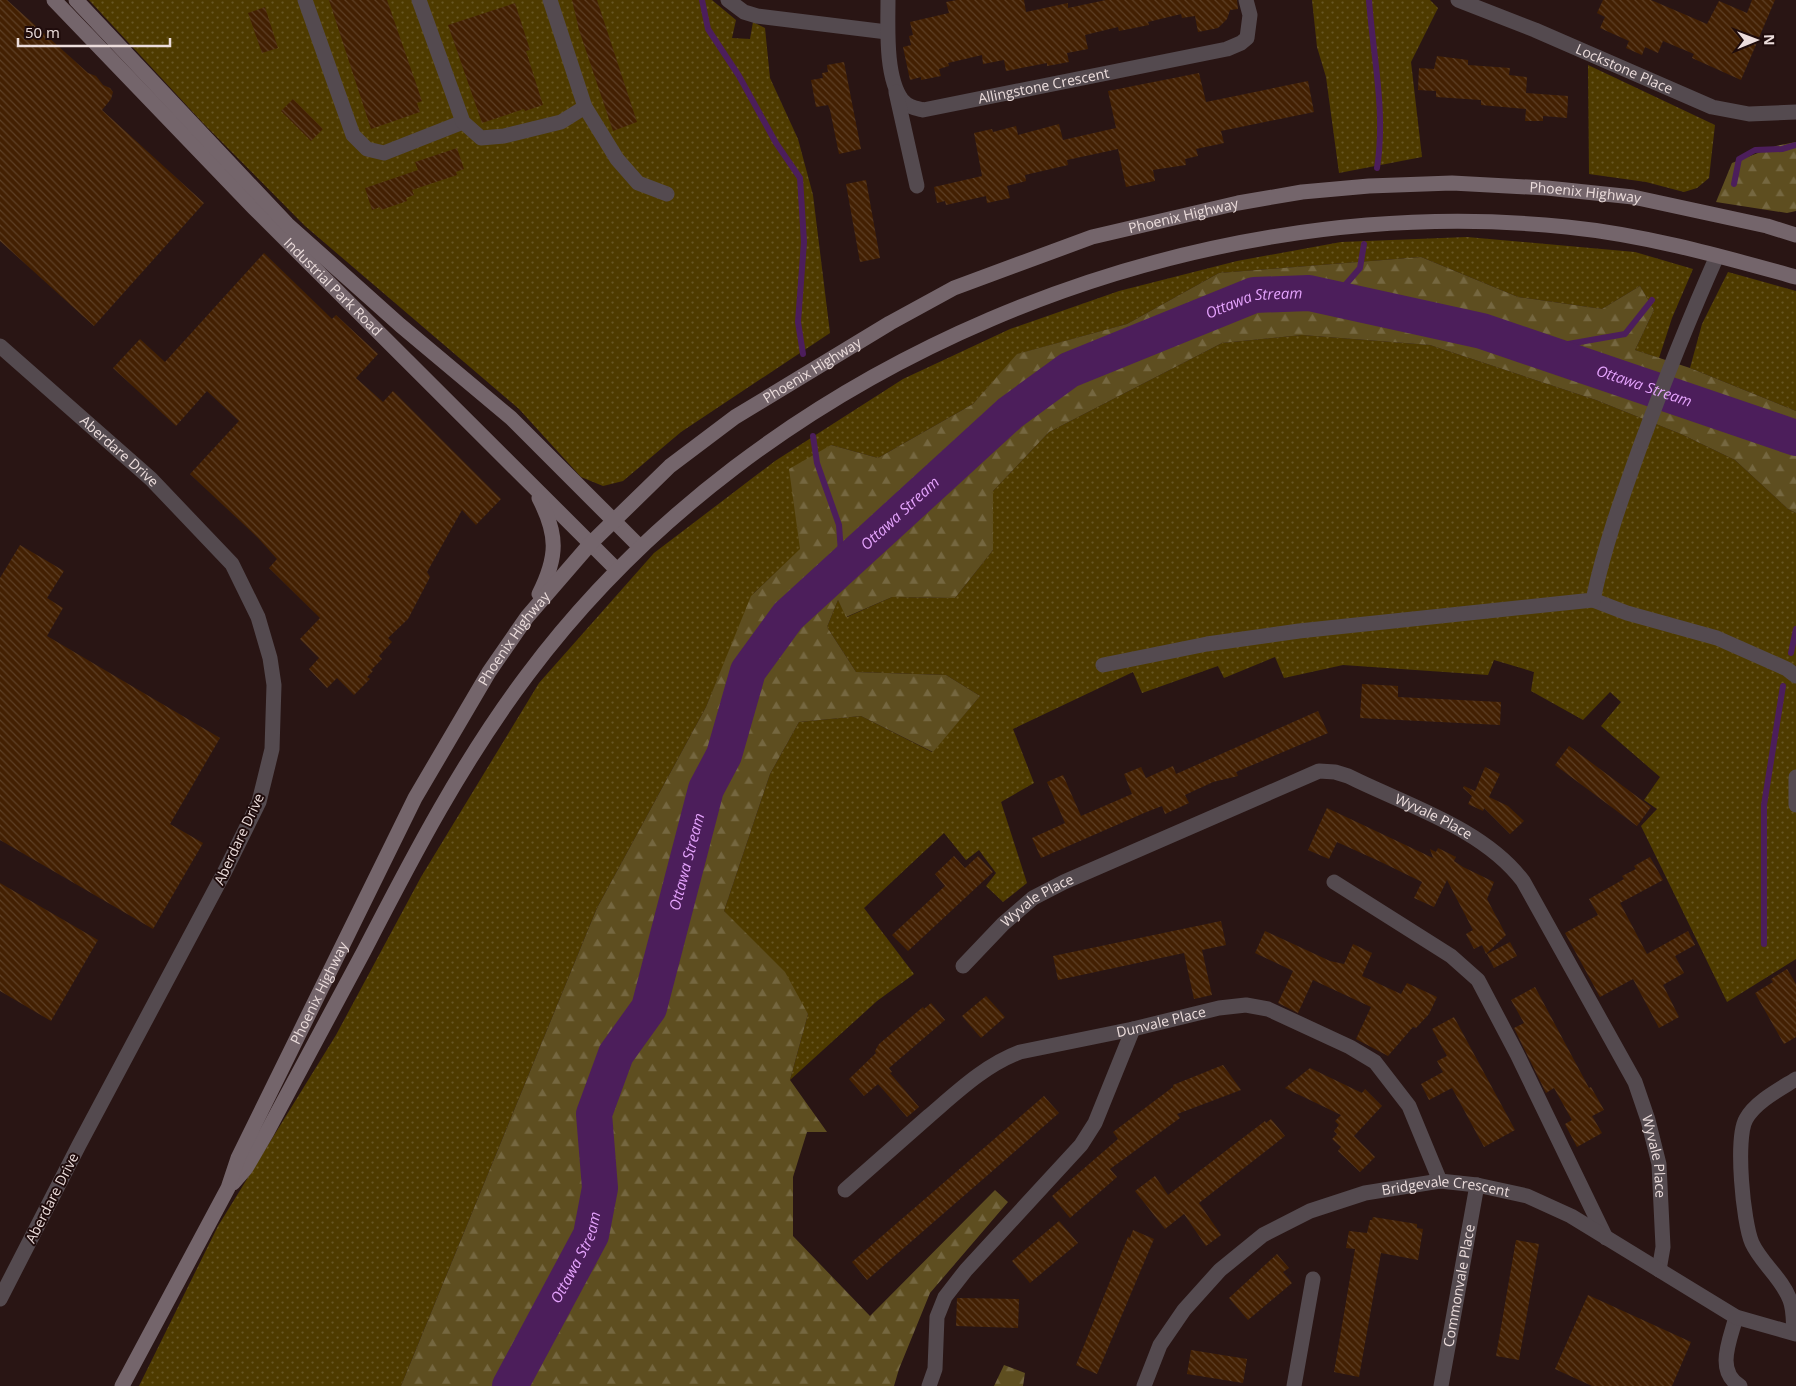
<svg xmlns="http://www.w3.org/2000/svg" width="1796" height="1386" viewBox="0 0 1796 1386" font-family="'Open Sans',sans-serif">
<defs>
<pattern id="grass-dots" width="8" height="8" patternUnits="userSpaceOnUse" patternTransform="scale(1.25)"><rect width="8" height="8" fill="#4e3b00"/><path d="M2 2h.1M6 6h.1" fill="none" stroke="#685725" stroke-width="1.8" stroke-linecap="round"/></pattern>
<pattern id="forest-firs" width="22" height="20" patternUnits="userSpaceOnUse" patternTransform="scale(1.25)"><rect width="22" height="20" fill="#5e4e20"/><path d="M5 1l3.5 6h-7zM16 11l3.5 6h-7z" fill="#756740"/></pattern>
<pattern id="building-back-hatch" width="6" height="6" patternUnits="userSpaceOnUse" patternTransform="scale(1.25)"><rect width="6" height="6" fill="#432002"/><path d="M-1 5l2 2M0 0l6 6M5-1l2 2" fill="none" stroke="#5e4026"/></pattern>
</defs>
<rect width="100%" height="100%" fill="#291514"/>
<!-- grass -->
<g fill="url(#grass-dots)">
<path d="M89 0H712L736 20 732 38 750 39 753 22 765 28 770 78 798 139 813 195 830 333 681 432 623 481 603 486 581 477 519 409 305 226 202 122Z"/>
<path d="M1312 0H1430L1438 8 1411 62 1422 157 1339 173 1326 77 1317 47Z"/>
<path d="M1588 65 1715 125 1709 178 1697 188 1684 192 1646 182 1589 174Z"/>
<path d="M1467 237 1635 252 1693 269 1672 318 1659 358 1635 350 1654 310 1640 286 1602 309 1518 297 1421 257 1219 273 1127 324 1018 354 973 404 878 458 831 445 801 549 754 593 706 707 597 908 401 1386H139L218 1226 336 1035 421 877 539 683 654 553 775 461 903 379 1010 329 1119 291 1237 261 1341 242Z"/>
<path d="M1728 272 1796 291V411L1690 368 1702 324Z"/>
<path d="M1302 335 1430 345 1596 400 1681 434 1735 460 1788 509 1796 513V959L1727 1002 1641 826 1657 809 1644 800 1660 777 1601 726 1621 702 1610 692 1583 720 1531 691 1534 672 1494 660 1488 675 1343 665 1284 678 1275 657 1224 678 1218 666 1142 693 1133 672 1013 729 1034 783 1001 802 1027 883 1003 902 986 886 996 873 979 850 966 860 944 833 864 908 914 974 877 1001 790 1080 808 1014 724 911 770 774 799 722 861 716 932 752 980 696 946 675 856 672 827 627 838 600 847 617 892 597 955 598 993 550V491L1049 432 1222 343Z"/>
</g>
<!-- forest -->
<g fill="url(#forest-firs)">
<path d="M1796 142V211L1787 213 1716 202 1732 163 1776 146Z"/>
<path d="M1421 257 1518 297 1602 309 1640 286 1654 310 1635 350 1690 368 1796 411V513L1788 509 1735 460 1681 434 1596 400 1430 345 1302 335 1222 343 1049 432 993 491V550L955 598 892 597 846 617 838 600 827 627 856 672 946 675 980 696 933 752 861 716 799 722 770 774 724 911 785 972 808 1014 790 1080 827 1132H807L793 1177V1236L870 1316 995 1190 1008 1202 930 1293 899 1369 894 1386H401L597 908 706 707 751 596 800 549 789 469 831 445 878 458 973 404 1017 354 1127 324 1219 273Z"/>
<path d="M1004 1365 1025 1373 1023 1386H994Z"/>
</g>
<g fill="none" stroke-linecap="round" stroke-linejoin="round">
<!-- stream -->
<g stroke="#4c1e5b" stroke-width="6">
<path d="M702 0 708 29 739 76 776 143 800 178 804 242 798 322 803 354"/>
<path d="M1369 0C1373 56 1386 112 1377 168"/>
<path d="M1734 184 1739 159 1755 150 1782 149 1796 145"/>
<path d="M1334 298 1360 268 1364 244"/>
<path d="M1545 352 1557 346 1625 334 1652 300"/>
<path d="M813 436 817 463 839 525 842 566"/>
<path d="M1791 653 1796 629"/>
<path d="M1764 944V805L1783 686"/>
</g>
<!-- river -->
<path stroke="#4c1e5b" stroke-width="36" id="s1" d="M510 1386 591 1235 600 1188 594 1114 616 1054 649 1008 706 789 724 755 748 671 788 616 1010 413 1069 370 1254 295 1309 293 1482 331 1796 438"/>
</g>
<!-- building -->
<g fill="url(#building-back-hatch)">
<path d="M0 0H7L88 73 96 76 103 85 110 88 113 92 111 99 102 110 204 203 94 326 0 241Z"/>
<path d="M329 0H387L422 101 417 103 420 112 371 129Z"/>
<path d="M572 0H597L637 122 613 131 579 30Z"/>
<path d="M957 0H1024L1026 12 1068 3V8L1106 0H1237L1238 9 1230 10 1227 19 1218 28 1198 32 1195 16 1182 18 1181 14 1148 22 1149 25 1119 31 1118 27 1085 35 1088 49 1067 53 1069 62 1047 66V63L1006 71 1004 60 983 64 982 55 948 63 949 66 939 69 941 76 921 80V77L910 80 903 47 911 45 909 36 913 35 910 22 949 13 946 2Z"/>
<path d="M1603 0H1651L1707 24 1719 1 1747 13 1752 0H1775L1741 80 1692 58 1694 54 1663 41 1658 53 1645 47 1642 55 1626 48 1629 41 1600 28 1605 17 1597 13Z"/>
<path d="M515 3 530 50 526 51 543 105 525 111 524 109 482 123 448 25Z"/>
<path d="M265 7 278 48 262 53 248 13Z"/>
<path d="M1437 56 1468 60V65L1510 68 1509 75 1527 77 1526 93 1568 96 1567 118 1543 116V121H1525L1526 109 1481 105V100L1436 97V91L1418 90 1419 68 1434 69Z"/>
<path d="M844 62 861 149 839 154 830 110 828 105 816 107 811 80 823 78 822 73 828 72 827 65Z"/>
<path d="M1199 73 1206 102 1308 81 1314 112 1221 131 1224 143 1196 149 1198 156 1185 159 1186 165 1153 170 1155 181 1126 187 1118 149 1067 160 1068 165 1025 175 1026 181 1007 186 1010 198 987 203 986 196 946 205 945 201 937 203 934 187 982 176 974 133 992 129 993 132 1016 126 1018 135 1059 124 1063 140 1116 128 1108 91Z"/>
<path d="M293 99 323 129 311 141 281 111Z"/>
<path d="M457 148 464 169 456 172 457 175 412 190 414 195 406 198 407 201 381 210 380 207 372 210 365 188 418 170 415 162Z"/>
<path d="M866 180 880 258 860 262 846 184Z"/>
<path d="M264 253 332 319 336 315 378 354 356 378 383 402 393 391 501 499 476 525 462 510 427 572 430 577 408 619 388 638 392 642 379 656 382 659 371 670 373 671 367 677 370 679 354 695 337 678 327 688 309 669 319 658 300 639 320 618 269 568 277 559 258 538 190 474 239 421 207 391 176 426 113 368 140 339 165 362Z"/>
<path d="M20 545 64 571 47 598 63 608 47 636 220 738 170 824 203 843 153 929 0 840V578Z"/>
<path d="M1362 684 1398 686V697L1501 702 1500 725 1360 718Z"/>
<path d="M1318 711 1328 733 1236 772 1238 776 1213 782 1185 795 1189 803 1165 814 1162 806 1144 813 1041 858 1032 838 1065 823 1047 782 1063 775 1081 816 1132 794 1124 774 1141 767 1146 778 1173 766 1176 774Z"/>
<path d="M1569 746 1651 807 1637 826 1555 765Z"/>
<path d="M1485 767 1500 774 1489 797 1508 806 1524 821 1510 834 1484 808 1483 811 1468 804 1472 796 1463 788 1464 786 1475 791Z"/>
<path d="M1327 808 1433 858 1430 849 1436 852 1438 848 1456 857 1454 861 1463 867 1494 882 1487 899 1506 935 1486 954 1482 945 1474 949 1466 934 1473 930 1447 880 1434 907 1414 898 1422 882 1381 862 1337 842 1329 859 1308 850Z"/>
<path d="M954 856 965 868 978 856 993 872 908 951 892 935 945 886 935 874Z"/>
<path d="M1650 857 1663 880 1620 903 1647 954 1688 931 1695 945 1675 956 1684 973 1663 985 1679 1017 1659 1028 1633 979 1600 997 1565 933 1598 915 1589 899 1624 879 1622 876 1636 869 1634 866Z"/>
<path d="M0 883 98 940 51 1021 0 991Z"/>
<path d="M1221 921 1226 945 1202 950 1212 995 1194 999 1184 953 1058 980 1053 956Z"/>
<path d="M1265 931 1330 961 1344 964 1353 944 1372 953 1362 976 1401 994 1407 983 1437 997 1429 1014 1416 1028 1413 1027 1388 1056 1356 1039 1371 1007 1313 980 1298 1013 1278 1003 1293 971 1255 953Z"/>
<path d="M1510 942 1517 956 1494 968 1487 954Z"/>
<path d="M1787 969 1796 984V1037L1784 1044 1755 993 1773 982 1771 979Z"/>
<path d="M1535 987 1589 1088 1591 1087 1604 1110 1592 1116 1602 1133 1577 1147 1565 1124 1572 1120 1554 1088 1546 1093 1514 1028 1524 1023 1511 1000Z"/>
<path d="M986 996 1005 1017 981 1038 962 1016Z"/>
<path d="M931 1003 945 1020 889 1068 892 1072 890 1073 919 1107 907 1117 878 1084 864 1096 849 1079 876 1053 875 1051 879 1044 923 1007 924 1009Z"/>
<path d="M1454 1017 1515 1130 1484 1147 1452 1088 1429 1100 1421 1084 1443 1072 1437 1061 1447 1056 1432 1029Z"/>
<path d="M1223 1065 1241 1090 1177 1114 1180 1118 1110 1169 1117 1177 1070 1218 1052 1196 1118 1139 1113 1132 1173 1087V1085Z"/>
<path d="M1310 1068 1362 1093 1365 1089 1382 1106 1354 1136 1375 1157 1360 1172 1338 1151 1341 1147 1332 1139 1337 1134 1334 1131 1339 1125 1335 1121 1341 1115 1285 1088Z"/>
<path d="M1044 1096 1059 1113 867 1280 852 1262Z"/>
<path d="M1271 1119 1285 1136 1199 1203 1221 1235 1206 1246 1184 1214 1165 1229 1135 1191 1155 1176 1168 1195 1265 1121 1266 1123Z"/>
<path d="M1373 1217 1417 1224V1228L1423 1229 1418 1260 1381 1253 1359 1377 1334 1372 1355 1249 1346 1248 1349 1231 1367 1233 1370 1220H1372Z"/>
<path d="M1059 1221 1078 1243 1030 1283 1012 1261Z"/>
<path d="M1133 1230 1154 1239 1097 1374 1076 1365 1128 1237 1130 1238Z"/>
<path d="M1516 1240 1539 1244 1519 1360 1496 1356Z"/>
<path d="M1277 1254 1289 1268 1283 1272 1292 1283 1248 1320 1229 1298Z"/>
<path d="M1588 1295 1691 1342 1672 1386H1592L1555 1369Z"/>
<path d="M957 1298 1019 1299 1018 1328 956 1326Z"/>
<path d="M1191 1350 1247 1359 1243 1383 1187 1374Z"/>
</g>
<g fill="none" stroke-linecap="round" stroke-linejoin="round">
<!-- street -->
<g stroke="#544a4f" stroke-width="15">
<path d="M305 0 353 135 367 149 384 153 463 122"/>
<path d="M419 0 463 122 481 138 504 136 561 122 585 107"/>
<path d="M550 0 585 107 617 159 638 183 667 194"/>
<path d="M728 0 744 12 757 16 887 32"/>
<path id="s2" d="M888 0C888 27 885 77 902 100 908 107 915 108 923 110L1227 49 1241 43 1247 38 1250 15 1246 0"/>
<path id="s3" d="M1458 0 1535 30 1712 107 1749 114 1796 112"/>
<path d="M896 92 917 186"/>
<path id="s4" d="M0 346 151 479 232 564 258 617 270 658 274 685 272 749 259 802 225 871 79 1145 0 1299"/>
<path d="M1593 600 1627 613 1717 638 1787 669 1796 676"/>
<path d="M1103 665 1207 644 1299 631 1593 600C1604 547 1622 497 1640 447 1664 382 1689 319 1717 256"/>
<path d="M1796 777V805"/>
<path d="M1334 882 1451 956 1478 980 1517 1054 1606 1238"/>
<path id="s5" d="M963 966 1003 924 1033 898 1064 882 1319 771 1335 772 1348 776C1406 805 1483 828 1523 881L1635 1082 1648 1120 1659 1164 1663 1247 1659 1270"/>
<path id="s6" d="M845 1190C873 1165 901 1141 929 1116 957 1092 985 1065 1020 1052L1133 1029 1219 1008 1246 1005 1268 1009 1350 1047 1375 1062 1409 1106 1440 1181"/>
<path d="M1736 1317C1730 1340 1715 1371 1740 1386"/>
<path d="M1794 1333C1793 1322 1794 1310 1790 1300 1782 1278 1761 1263 1752 1243 1743 1222 1735 1138 1746 1119 1755 1102 1780 1089 1796 1079"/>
<path d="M929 1386 935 1369 937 1317 945 1297 966 1270 1081 1145 1095 1123 1133 1029"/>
<path id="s7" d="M1144 1386 1160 1345 1184 1310 1220 1270 1263 1235 1310 1211 1365 1193 1440 1181 1477 1185 1527 1196 1571 1216 1736 1317 1796 1334"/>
<path d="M1294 1386 1313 1279"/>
<path id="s8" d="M1441 1386 1477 1185"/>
</g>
<!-- secondary -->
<g stroke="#74656b" stroke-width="15">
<path id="s9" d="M54 0 254 208 616 569"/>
<path d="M76 0 287 224 400 325 511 418 639 546"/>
<path d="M539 498C558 535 558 556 539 594"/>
<path d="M233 1183 246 1168 267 1132C299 1072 332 1011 364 951 413 856 463 760 528 674 760 364 1183 187 1567 227 1646 235 1720 256 1796 277"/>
<path id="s10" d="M122 1386 228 1188 238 1158 415 798 489 672 527 617 591 543 670 466 735 417 890 323 954 288 1092 237 1238 203 1302 192 1369 186 1452 183 1547 188 1633 197 1767 226 1796 235"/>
</g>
</g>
<g text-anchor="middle" stroke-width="4" stroke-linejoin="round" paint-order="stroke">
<!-- street labels -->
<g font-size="14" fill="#ecdddc" stroke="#1f0c0c">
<text dy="5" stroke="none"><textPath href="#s3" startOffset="180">Lockstone Place</textPath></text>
<text dy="5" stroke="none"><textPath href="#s2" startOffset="249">Allingstone Crescent</textPath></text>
<text dy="5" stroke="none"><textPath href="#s10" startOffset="2060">Phoenix Highway</textPath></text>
<text dy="5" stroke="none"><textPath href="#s10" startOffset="1655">Phoenix Highway</textPath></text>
<text dy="5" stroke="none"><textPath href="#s9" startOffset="400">Industrial Park Road</textPath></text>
<text dy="5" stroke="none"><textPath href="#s10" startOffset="1250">Phoenix Highway</textPath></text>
<text dy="5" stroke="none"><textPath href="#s4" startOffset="159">Aberdare Drive</textPath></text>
<text dy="5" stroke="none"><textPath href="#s10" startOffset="845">Phoenix Highway</textPath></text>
<text dy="5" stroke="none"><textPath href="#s5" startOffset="535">Wyvale Place</textPath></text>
<text transform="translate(239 839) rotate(-65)" y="5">Aberdare Drive</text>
<text dy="5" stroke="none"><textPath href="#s5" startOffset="100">Wyvale Place</textPath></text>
<text dy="5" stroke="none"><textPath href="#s10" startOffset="440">Phoenix Highway</textPath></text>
<text dy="5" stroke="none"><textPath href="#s6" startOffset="368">Dunvale Place</textPath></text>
<text dy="5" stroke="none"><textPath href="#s5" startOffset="954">Wyvale Place</textPath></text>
<text dy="5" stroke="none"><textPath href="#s7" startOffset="388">Bridgevale Crescent</textPath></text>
<text transform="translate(52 1198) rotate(-63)" y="5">Aberdare Drive</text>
<text dy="5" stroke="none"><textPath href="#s8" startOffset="102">Commonvale Place</textPath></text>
</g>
<!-- water labels -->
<g font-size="15" font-style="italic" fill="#e5a3fd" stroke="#1f0c0c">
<text dy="5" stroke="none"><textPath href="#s1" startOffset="1406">Ottawa Stream</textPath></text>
<text dy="5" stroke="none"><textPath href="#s1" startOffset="1811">Ottawa Stream</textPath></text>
<text dy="5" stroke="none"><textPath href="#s1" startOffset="986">Ottawa Stream</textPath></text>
<text dy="5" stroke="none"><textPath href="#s1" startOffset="565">Ottawa Stream</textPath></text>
<text dy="5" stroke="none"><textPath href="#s1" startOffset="145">Ottawa Stream</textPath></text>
</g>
</g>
<!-- north arrow -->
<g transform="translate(1756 40) rotate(89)" stroke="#1f0c0c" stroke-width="4" paint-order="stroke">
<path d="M0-4L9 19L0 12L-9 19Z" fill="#ecdddc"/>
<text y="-8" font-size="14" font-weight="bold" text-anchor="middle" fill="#ecdddc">N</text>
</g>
<!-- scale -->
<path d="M18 38v8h152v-8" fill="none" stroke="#ecdddc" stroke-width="2.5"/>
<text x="25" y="38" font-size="15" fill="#ecdddc" stroke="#1f0c0c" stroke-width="4" paint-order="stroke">50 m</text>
</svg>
